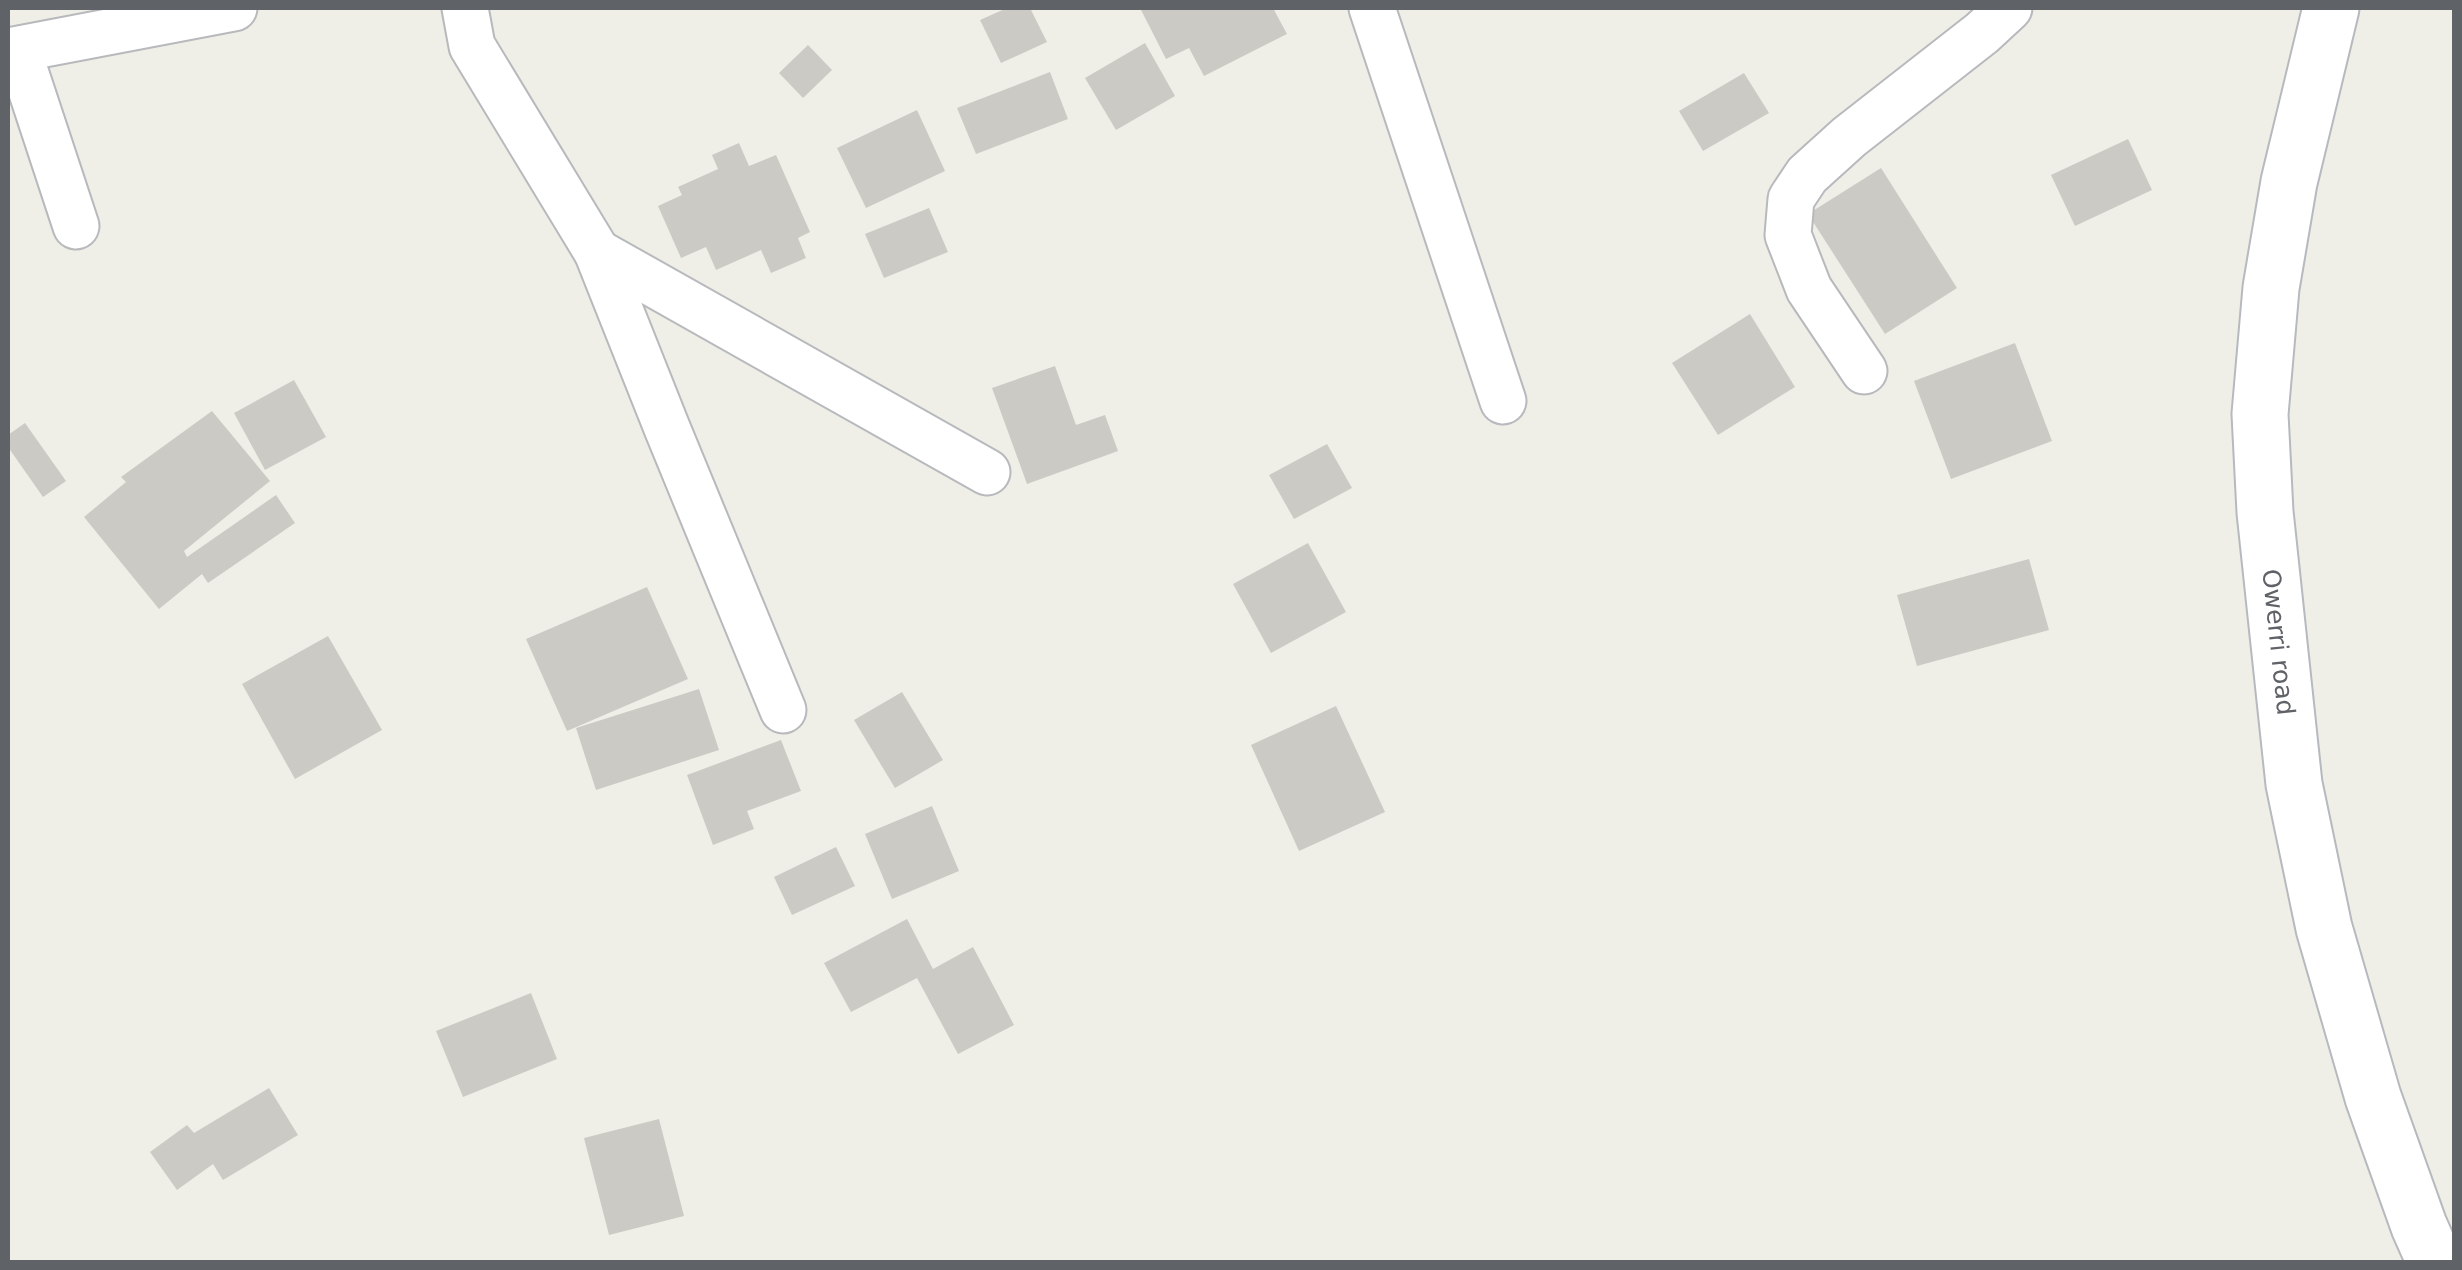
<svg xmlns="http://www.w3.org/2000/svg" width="2462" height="1270" viewBox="0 0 2462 1270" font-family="'DejaVu Sans',sans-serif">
<rect width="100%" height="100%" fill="#f0efe7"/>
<!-- building -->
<g fill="#cccac4">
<path d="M1007 8H1030L1047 42 1001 63 980 20Z"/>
<path d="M1140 8H1273L1287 34 1204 76 1189 48 1166 59Z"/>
<path d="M1145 43 1175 96 1116 130 1085 78Z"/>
<path d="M808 45 832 70 803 98 779 73Z"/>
<path d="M1050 72 1068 119 976 154 957 108Z"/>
<path d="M1744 73 1769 113 1703 151 1679 111Z"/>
<path d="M917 110 945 171 866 208 837 148Z"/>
<path d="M2128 139 2152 190 2075 226 2051 175Z"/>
<path d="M739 143 749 166 776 155 810 232 798 238 806 258 771 273 761 250 716 270 706 247 681 258 658 206 682 195 678 187 718 169 712 155Z"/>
<path d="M1881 168 1957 288 1885 334 1808 214Z"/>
<path d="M929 208 948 252 884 278 865 234Z"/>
<path d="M1750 314 1795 387 1718 435 1672 363Z"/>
<path d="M2015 343 2052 441 1951 479 1914 381Z"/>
<path d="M1055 366 1076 425 1105 415 1118 451 1027 484 992 388Z"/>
<path d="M294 380 326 437 265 470 234 413Z"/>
<path d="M212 411 270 481 184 551 187 557 276 495 295 523 208 583 202 574 159 609 84 517 126 482 121 477Z"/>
<path d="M25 423 66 481 43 497 8 447V435Z"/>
<path d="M1327 444 1352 488 1294 519 1269 475Z"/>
<path d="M1308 543 1346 612 1271 653 1233 584Z"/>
<path d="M2029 559 2049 630 1917 666 1897 595Z"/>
<path d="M647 587 688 679 567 731 526 639Z"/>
<path d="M328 636 382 730 295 779 242 684Z"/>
<path d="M699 689 719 750 596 790 576 728Z"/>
<path d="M902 692 943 760 895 788 854 720Z"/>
<path d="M1336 706 1385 812 1299 851 1251 745Z"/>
<path d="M781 740 801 791 747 811 754 829 713 845 687 775Z"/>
<path d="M932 806 959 871 892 899 865 834Z"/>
<path d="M836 847 855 886 792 915 774 877Z"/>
<path d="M907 919 933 969 973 947 1014 1025 958 1054 917 978 851 1012 824 963Z"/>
<path d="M531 993 557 1059 463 1097 436 1031Z"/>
<path d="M269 1088 298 1135 223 1180 213 1164 177 1190 150 1152 187 1125 194 1133Z"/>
<path d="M659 1119 684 1216 609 1235 584 1138Z"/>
</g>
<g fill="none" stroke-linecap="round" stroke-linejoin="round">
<defs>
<g id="minor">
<path d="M465 8 472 46 597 252 667 428 783 710"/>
<path d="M1372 8 1503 401"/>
<path d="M18 50 76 226"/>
<path d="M8 51 234 8"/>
<path d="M597 252 987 472"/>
<path d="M1864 371 1809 289 1788 235 1791 199 1807 175 1849 137 1982 33 2009 8"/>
</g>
<g id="secondary">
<path id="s1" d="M2331 8 2289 182 2271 288 2260 414 2265 512 2294 784 2324 928 2373 1097 2419 1226 2435 1262"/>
</g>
</defs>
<!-- minor casing -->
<use href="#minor" stroke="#b7b9bd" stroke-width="49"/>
<!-- secondary casing -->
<use href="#secondary" stroke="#b6b9be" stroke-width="59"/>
<!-- minor -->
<use href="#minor" stroke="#fff" stroke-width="45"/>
<!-- secondary -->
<use href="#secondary" stroke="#fff" stroke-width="55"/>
</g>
<g text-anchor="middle" stroke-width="10" stroke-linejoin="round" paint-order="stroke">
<!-- street labels -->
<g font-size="25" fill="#5f6267" stroke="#fff">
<text dy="9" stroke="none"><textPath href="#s1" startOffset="642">Owerri road</textPath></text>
</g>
</g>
<!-- border -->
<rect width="2462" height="1270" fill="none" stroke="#5f6267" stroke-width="20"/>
</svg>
